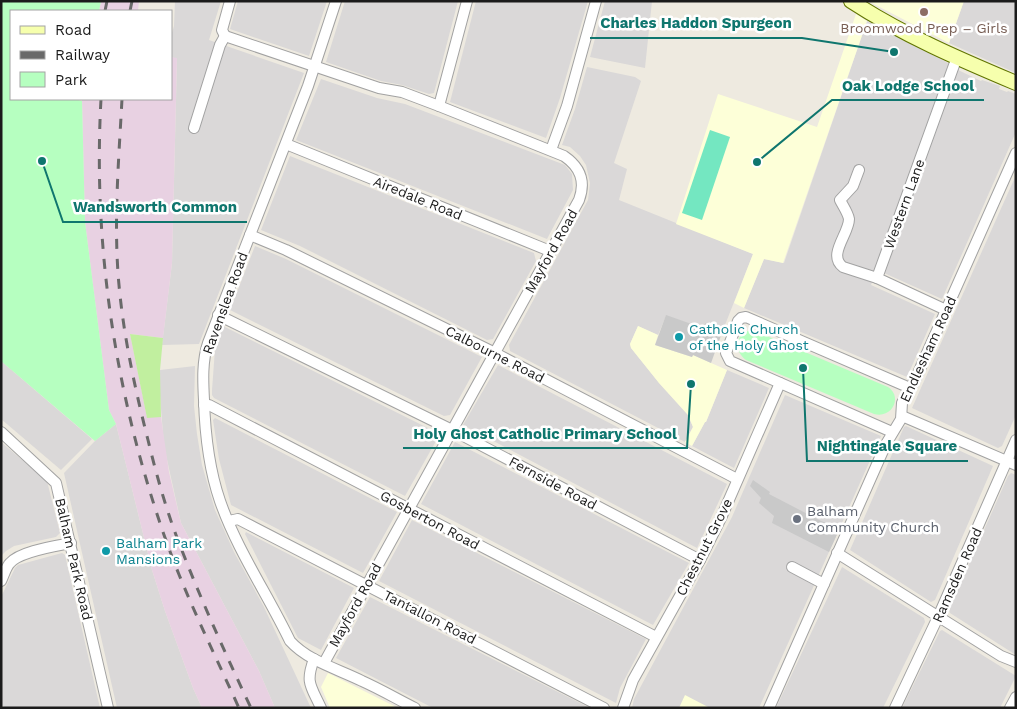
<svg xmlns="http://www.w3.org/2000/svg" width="1017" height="709" viewBox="0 0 1017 709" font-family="'Work Sans',sans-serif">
<rect width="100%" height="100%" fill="#eeeae0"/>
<!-- residential -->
<g fill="#dad8d8">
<path d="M175 1H221L209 40 304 73 199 344 162 345 172 263 177 59 171 57V36L174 26Z"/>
<path d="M238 1H327L309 56 230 29Z"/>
<path d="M345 1H458L434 93 429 94 402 85 381 81 326 62Z"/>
<path d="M476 1H588L560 98 546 138 450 102Z"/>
<path d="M605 1H652L645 68 590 57Z"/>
<path d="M964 1H1016V73L949 43Z"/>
<path d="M867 21 952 65 871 285 935 314 907 377 744 308 764 259 784 263Z"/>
<path d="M587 67 635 77 641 81 614 163 627 169 619 200 753 254 723 330 705 323 703 328 666 316 658 335 638 326 630 344 631 348 659 383 688 415 693 427 685 442 510 351 509 345 588 200 590 183 586 165 580 156 570 147 562 145 575 109Z"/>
<path d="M956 69 981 81 982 80 1000 86 999 89 1007 92 1008 91 1016 94V132L942 299 884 273Z"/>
<path d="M321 79 377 98 405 104 565 165 572 174 573 190 547 239 296 140Z"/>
<path d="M290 156 534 253 536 261 493 339 487 340 300 246 261 230Z"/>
<path d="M1016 175V415L1002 446 998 448 912 408Z"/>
<path d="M255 246 286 259 482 357 450 415 444 416 230 310Z"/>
<path d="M223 326 440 434 405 496 214 398 212 395V390L215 349Z"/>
<path d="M1 361 92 439 61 470 1 419Z"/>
<path d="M498 365 727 484 697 548 463 425Z"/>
<path d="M195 366 194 406 197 434 202 465 215 510 234 552 264 607 311 708H275L259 671 181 523 164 446 160 396V370Z"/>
<path d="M727 370 769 388 734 468 692 446 705 422H706Z"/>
<path d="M785 395 881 436 759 708H632L634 699 732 517Z"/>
<path d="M215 418 397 512 363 573 231 505 219 459 213 420Z"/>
<path d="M116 424 152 570 165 611 193 688 202 708H117L64 473 95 441Z"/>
<path d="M906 426 993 466 935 600 931 602 850 550 904 427Z"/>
<path d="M1 442 47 481 60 533 56 537 14 546 6 551 1 556Z"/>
<path d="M455 442 689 563 653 625 421 504Z"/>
<path d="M1011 473 1016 475V655L950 613 949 609 1008 476Z"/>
<path d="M412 520 646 639 620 688 616 703 379 581Z"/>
<path d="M246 532 354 588 321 650 298 638 245 534Z"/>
<path d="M62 553 65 555 100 708H7L1 705V597L15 568 18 565Z"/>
<path d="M842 567 924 618 925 622 883 708H776Z"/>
<path d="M370 597 590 708H433L336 658Z"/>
<path d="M942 630 1016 676 1000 708H902L940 631Z"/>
</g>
<!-- industrial -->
<g fill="#e8d1e2">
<path d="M101 1H139L138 11H140H99Z"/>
<path d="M171 57 177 58 172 263 163 338 130 334 147 417H161L169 472 181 523 259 671 275 708H202L193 688 165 611 152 570 116 424 109 410 85 222 82 99H171Z"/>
</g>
<!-- education -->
<g fill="#fdffd8">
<path d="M868 1H964L949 43Z"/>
<path d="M856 14 867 21 783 263 764 259 744 308 734 303 753 254 676 224 718 94 817 127Z"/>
<path d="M638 326 658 335 655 345 692 357 693 355 727 370 706 422H705L692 446 685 442 693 427 688 415 659 383 631 348 630 344Z"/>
<path d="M328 673 394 706 396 708H330L321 687Z"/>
<path d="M685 695 710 708H679Z"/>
</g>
<!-- religious -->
<g fill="#c9c9c9">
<path d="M666 315 703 328 705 323 723 330 711 363 693 355 692 357 655 345Z"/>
<path d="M753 480 770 492 769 494 821 521 840 528 829 552 772 523 774 516 759 503 761 498 750 486Z"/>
</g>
<!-- grass -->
<path fill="#c1ef9f" d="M130 334 163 338 160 370 161 417 147 418Z"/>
<!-- park -->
<g fill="#b6ffc0">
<path d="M1 1H101L99 11H11V99H75L82 101 85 222 109 410 116 424 95 441 1 361Z"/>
<path d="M751 330 755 331 888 387C903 397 892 419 874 414L746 360C734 351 734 334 751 330Z"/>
</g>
<!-- pitch -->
<path fill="#74e7c1" d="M710 130 730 137 702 220 682 213Z"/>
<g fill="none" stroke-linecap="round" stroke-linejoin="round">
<defs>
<g id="street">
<path d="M336 1 308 86 208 343C202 361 203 381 204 400 205 433 209 469 220 501 237 550 268 595 290 641 308 661 338 669 362 681 380 689 397 699 415 708"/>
<path d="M225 36 379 88 402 92 439 106 564 156C580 167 586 181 579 200L324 663"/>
<path d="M225 36 222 30 230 1"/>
<path d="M439 106 467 1"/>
<path d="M194 128 220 45 225 36"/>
<path d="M286 144 550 251"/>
<path d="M551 150 567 106 596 1"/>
<path d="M859 170 853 186 840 200C843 206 848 213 849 219 849 234 827 255 843 267L877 278"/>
<path d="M250 235 286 250 495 353 737 479"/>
<path d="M946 310 877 278 957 57"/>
<path d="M218 315 452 430 700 560"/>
<path d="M204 405H209L656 637"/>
<path d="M902 416 1016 465"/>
<path d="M1 432 56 483 108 708"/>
<path d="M892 432 730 361 726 353 738 321 741 318 746 317 910 388"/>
<path d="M229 521 238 519 604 708"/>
<path d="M837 553 1001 656 1016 662"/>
<path d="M792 567 824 584"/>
<path d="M1 581C4 575 6 567 10 563 20 551 56 546 71 543"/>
<path d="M314 659C305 683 311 686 321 708"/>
<path d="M623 708 633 680 700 560 721 518 780 383"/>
<path d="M769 708 886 444 901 419 902 403 915 380 1016 153"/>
<path d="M895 708 938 617 1016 440"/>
<path d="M1010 708 1016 697"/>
</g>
<path id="secondary" d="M851 1C903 35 959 59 1016 83"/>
</defs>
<!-- street casing -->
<use href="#street" stroke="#a2a2a2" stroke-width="12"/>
<!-- secondary casing -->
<use href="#secondary" stroke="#617500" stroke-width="16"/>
<!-- street -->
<use href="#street" stroke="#fff" stroke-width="10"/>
<!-- secondary -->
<use href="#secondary" stroke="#f6ffad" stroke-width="14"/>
<!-- rail -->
<g stroke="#696969" stroke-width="3" stroke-dasharray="10 10" stroke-linecap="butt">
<path d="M105 11 107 1"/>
<path d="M130 11 132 1"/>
<path d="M101 99C93 241 114 385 159 520 180 585 211 646 239 708"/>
<path d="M122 99C119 156 114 215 118 273 122 329 134 385 148 440 157 477 167 513 181 548 202 602 226 655 251 708"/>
</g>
</g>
<!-- markers -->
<circle fill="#8d6e63" stroke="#fff" stroke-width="2" cx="924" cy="12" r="5"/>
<g fill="#0f9aa8" stroke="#fff" stroke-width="2">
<circle cx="679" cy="337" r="5"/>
<circle cx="106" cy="551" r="5"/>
</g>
<circle fill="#6b7280" stroke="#fff" stroke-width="2" cx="797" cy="519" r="5"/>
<g text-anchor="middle" stroke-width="5" stroke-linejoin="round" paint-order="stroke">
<!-- education labels -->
<g font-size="14" fill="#785e54" stroke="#fff">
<text x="924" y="33">Broomwood Prep – Girls</text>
</g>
<!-- street labels -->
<g font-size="14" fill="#1b1b1b" stroke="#fff">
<text transform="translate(418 198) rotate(22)" y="5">Airedale Road</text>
<text transform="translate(904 204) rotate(-70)" y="5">Western Lane</text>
<text transform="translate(551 251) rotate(-61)" y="5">Mayford Road</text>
<text transform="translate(225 303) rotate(-70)" y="5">Ravenslea Road</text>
<text transform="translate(928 349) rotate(-65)" y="5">Endlesham Road</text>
<text transform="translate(495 354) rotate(27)" y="5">Calbourne Road</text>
<text transform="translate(553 483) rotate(28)" y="5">Fernside Road</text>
<text transform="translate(430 520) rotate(28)" y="5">Gosberton Road</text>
<text transform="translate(704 547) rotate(-63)" y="5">Chestnut Grove</text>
<text transform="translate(74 559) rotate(77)" y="5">Balham Park Road</text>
<text transform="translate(957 575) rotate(-66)" y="5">Ramsden Road</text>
<text transform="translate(355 605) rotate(-61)" y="5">Mayford Road</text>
<text transform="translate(430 617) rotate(27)" y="5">Tantallon Road</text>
</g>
<!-- culture labels -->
<g font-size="14" fill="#0d838f" stroke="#fff" text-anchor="start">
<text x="689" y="334">Catholic Church<tspan x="689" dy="16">of the Holy Ghost</tspan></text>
<text x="116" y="548">Balham Park<tspan x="116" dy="16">Mansions</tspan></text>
</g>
<!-- worship labels -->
<g font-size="14" fill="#5b616d" stroke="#fff" text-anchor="start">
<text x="807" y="516">Balham<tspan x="807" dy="16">Community Church</tspan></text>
</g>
</g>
<!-- callouts -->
<path fill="none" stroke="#0f766e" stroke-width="2" d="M894 52L802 38H590M757 162L832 100H984M42 161L63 222H247M691 384L687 448H403M803 368L807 461H968"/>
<g fill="#0f766e" stroke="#fff" stroke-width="2">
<circle cx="894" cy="52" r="5"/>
<circle cx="757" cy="162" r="5"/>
<circle cx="42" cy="161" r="5"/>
<circle cx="691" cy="384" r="5"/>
<circle cx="803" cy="368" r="5"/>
</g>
<g font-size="15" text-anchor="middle" font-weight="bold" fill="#0f766e" stroke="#fff" stroke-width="5" stroke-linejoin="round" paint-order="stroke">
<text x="696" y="28">Charles Haddon Spurgeon</text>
<text x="908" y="91">Oak Lodge School</text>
<text x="155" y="212">Wandsworth Common</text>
<text x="545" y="439">Holy Ghost Catholic Primary School</text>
<text x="887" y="451">Nightingale Square</text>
</g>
<!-- border -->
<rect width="1017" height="709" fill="none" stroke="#1b1b1b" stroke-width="5"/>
<!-- legend -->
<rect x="10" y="10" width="162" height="90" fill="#ffffff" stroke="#a4a4a4"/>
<rect x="20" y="26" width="25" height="8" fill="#f6ffad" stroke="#a4a4a4"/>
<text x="55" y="35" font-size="15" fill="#1b1b1b">Road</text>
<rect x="20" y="51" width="25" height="8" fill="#696969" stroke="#a4a4a4"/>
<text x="55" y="60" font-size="15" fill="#1b1b1b">Railway</text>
<rect x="20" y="72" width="25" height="15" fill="#b6ffc0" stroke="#a4a4a4"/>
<text x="55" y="85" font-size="15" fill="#1b1b1b">Park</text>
</svg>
